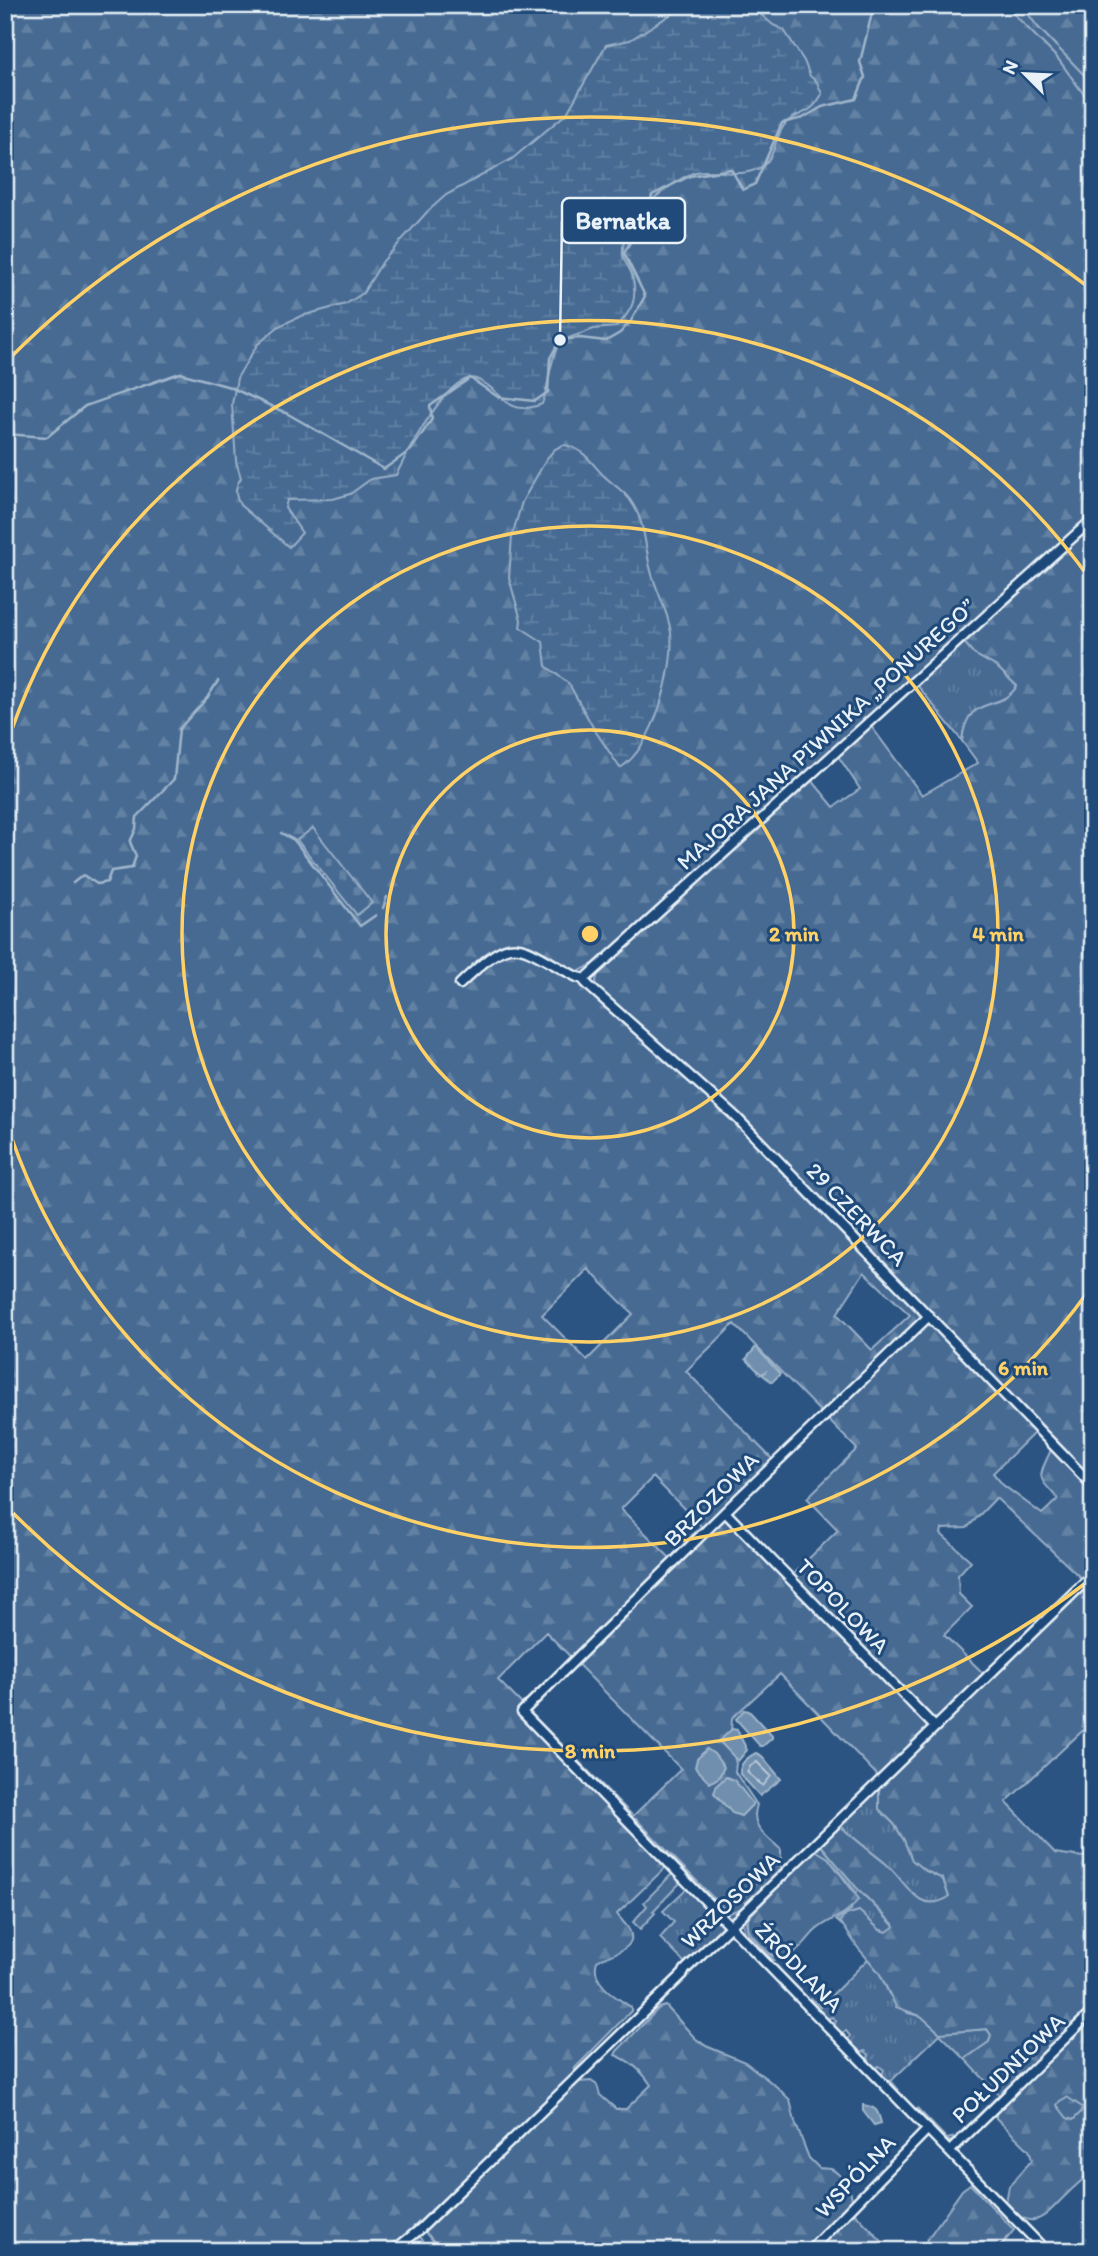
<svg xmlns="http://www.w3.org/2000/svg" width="1098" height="2256" viewBox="0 0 1098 2256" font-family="Itim,sans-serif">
<defs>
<pattern id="grass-tufts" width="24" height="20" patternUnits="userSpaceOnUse" patternTransform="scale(1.75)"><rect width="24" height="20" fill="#476b93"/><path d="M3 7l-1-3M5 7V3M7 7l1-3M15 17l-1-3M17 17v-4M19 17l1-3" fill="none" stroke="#6281a3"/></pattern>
<pattern id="forest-firs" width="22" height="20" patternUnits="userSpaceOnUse" patternTransform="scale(1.75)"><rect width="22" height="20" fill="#476b93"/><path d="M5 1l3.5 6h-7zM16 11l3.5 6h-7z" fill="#6281a3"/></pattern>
<pattern id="wetland-marsh" width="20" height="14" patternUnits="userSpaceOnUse" patternTransform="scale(1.75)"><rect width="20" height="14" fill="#476b93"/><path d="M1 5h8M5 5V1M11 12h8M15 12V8" fill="none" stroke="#6281a3"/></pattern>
<pattern id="cemetery-stones" width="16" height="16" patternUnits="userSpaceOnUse" patternTransform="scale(1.75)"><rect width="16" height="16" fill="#476b93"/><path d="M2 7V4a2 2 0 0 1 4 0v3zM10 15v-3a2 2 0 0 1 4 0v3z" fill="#6281a3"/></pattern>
</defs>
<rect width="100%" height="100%" fill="#2b5482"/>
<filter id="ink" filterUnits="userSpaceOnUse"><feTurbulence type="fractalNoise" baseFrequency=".0143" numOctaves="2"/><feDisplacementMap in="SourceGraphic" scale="14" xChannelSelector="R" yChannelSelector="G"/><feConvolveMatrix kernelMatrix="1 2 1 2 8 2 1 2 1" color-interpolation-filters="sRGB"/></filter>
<g filter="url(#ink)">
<!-- grass -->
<g fill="url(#grass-tufts)" stroke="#98aec6" stroke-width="2">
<path d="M1005 5H1022L1037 26 1093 84V107L1058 59Z"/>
<path d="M964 642 974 654 997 667 1017 686C1000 714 967 692 962 741L917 685Z"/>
<path d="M879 1786V1809L894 1824 904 1840 912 1860 924 1870 943 1879 949 1897C917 1917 905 1880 885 1863 869 1850 853 1838 838 1824Z"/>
<path d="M636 1818 728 1913 763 1888 781 1870 783 1872 737 1915 729 1917 634 1822Z"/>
<path d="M820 1844 856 1887 895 1927 887 1932 880 1930 859 1911 846 1915 840 1921 843 1926 836 1920 851 1910 856 1892 828 1858 815 1850Z"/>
<path d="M675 1871 683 1880 653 1911 655 1913 640 1929 633 1922 647 1906 644 1902Z"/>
<path d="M787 1875 791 1879 746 1921 748 1934 774 1960H772L745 1933 742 1921Z"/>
<path d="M687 1888H690L724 1925 687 1962H684L660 1938 674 1922 663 1911Z"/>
<path d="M868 1959 879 1972 889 1994 908 2013 921 2016 940 2033 987 2029 991 2035 989 2042 965 2059 940 2034 891 2081 898 2089H895L882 2075 884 2070 879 2066 875 2068 867 2060 869 2055 865 2051 860 2053 848 2040 850 2036 846 2031 841 2033 834 2026 836 2021 832 2017 827 2019 810 2000 811 1998 820 2007Z"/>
<path d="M999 2095 1001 2097 953 2142 944 2140 918 2112V2109L947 2139 956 2137Z"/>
</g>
<!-- forest -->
<g fill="url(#forest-firs)" stroke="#98aec6" stroke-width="2" fill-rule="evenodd">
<path d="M5 5H1005L1058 59 1093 107V514L593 964 580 971 563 973 579 983 606 1007 595 985 598 973 811 779 834 807 860 789 838 756 871 726 922 795 978 763 962 741C967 692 1000 714 1017 686L997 667 974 654 964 642 1093 525V1721L1006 1802 1055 1853 1083 1857 1093 1854V2170C1085 2178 1076 2185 1068 2193 1045 2215 1033 2237 1006 2202L1009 2186 1032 2160 1029 2150 996 2118V2113L1026 2082 1018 2078 999 2095 965 2059 989 2042 991 2035 987 2029 940 2033 921 2016 896 2007 879 1972 858 1948 840 1921 846 1915 859 1911 880 1930 887 1932 895 1926 856 1887 820 1844 838 1824C853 1838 869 1850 885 1863 905 1879 917 1917 949 1897L943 1879 924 1870 912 1860 904 1840 894 1824 879 1809V1777L780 1674 732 1718 730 1744 736 1763 735 1772 757 1805C749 1827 767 1836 781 1850V1870L740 1909 728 1913 636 1819 630 1825 668 1865 617 1914C620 1919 625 1923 628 1928 642 1950 608 1954 597 1961 590 1982 615 1997 631 2007V2011L575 2068 574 2075 419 2223 424 2228 579 2082 591 2081 597 2085 600 2095 616 2109H626L651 2085C642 2071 631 2061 615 2055L617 2051 659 2008 666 2006 695 2038 706 2046 745 2062 777 2087 790 2100 795 2122 809 2158 819 2168C823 2169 827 2168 831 2169 842 2174 853 2191 852 2203L805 2251H442L423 2229 418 2234 431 2251H5ZM588 1269 633 1314 587 1360 542 1315ZM864 1272 910 1315 872 1350 837 1314ZM734 1324 857 1449 807 1498 838 1530 788 1579 721 1512 774 1461 686 1371ZM1034 1433 1051 1450C1037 1480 1037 1475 1058 1499L1042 1514 1003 1485 993 1473ZM653 1477 701 1526 670 1558 621 1509ZM996 1498 1083 1580 985 1675 944 1635 972 1607 959 1594 958 1575 971 1561 941 1534 942 1529 967 1528ZM546 1632 681 1769 633 1816 498 1680Z"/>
<path d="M1022 5H1093V84L1037 26Z"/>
<path d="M815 1850 828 1858 859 1899C844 1918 829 1918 814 1932 806 1940 794 1960 780 1958 771 1957 764 1948 758 1942 750 1934 747 1930 748 1918Z"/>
<path d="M970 2184 1014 2230 997 2251H919L962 2190Z"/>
<path d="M853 2211 891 2251H814Z"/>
</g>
<!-- wetland -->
<g fill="url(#wetland-marsh)" stroke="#98aec6" stroke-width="2">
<path d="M686 5H748L757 11 773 25 784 30 804 61 810 76 817 82 822 94C809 118 801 109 786 123 775 134 776 155 764 165 743 181 717 167 696 172 681 176 650 200 640 212 631 222 621 241 623 256 624 262 630 268 632 275 638 299 633 310 616 327L594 329 560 341C549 361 550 383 542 404 504 419 504 389 476 379 449 370 406 455 396 475L371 479 350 494 333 499 287 500 285 508 302 533 289 547 240 505C235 495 234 488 241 478L236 461 232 404 237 378 257 345 279 326 301 316 346 304 363 293 383 261 427 212 446 195 512 159 567 113 606 45 630 40Z"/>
<path d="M563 445C583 447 591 463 604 476 615 486 627 493 634 506 645 525 645 546 650 567 655 590 668 609 671 633 675 670 653 749 620 768L594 729 569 684 546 666 543 642 520 627 521 620 509 578 512 536 522 502 547 458 555 449Z"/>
<path d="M1067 2097 1082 2107 1081 2112 1073 2120 1067 2118 1057 2105 1060 2101Z"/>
</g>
<!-- cemetery -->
<path fill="url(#cemetery-stones)" stroke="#98aec6" stroke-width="2" d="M313 828 372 903 357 915 297 840Z"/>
<!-- water -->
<g fill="#708ead" stroke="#a0b6cb" stroke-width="2">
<path d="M756 1347 780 1374 772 1382 763 1375 765 1372 761 1374 746 1359Z"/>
<path d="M744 1710 749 1711 772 1736V1738L763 1746H760L736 1719Z"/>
<path d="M732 1729 737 1730 747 1750 738 1761 719 1741Z"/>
<path d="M707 1749 714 1754 724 1767 719 1777 710 1783 695 1767 697 1759Z"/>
<path d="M756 1753 762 1756 781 1779 760 1796 740 1774C739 1764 748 1757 756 1753Z"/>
<path d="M726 1777 734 1780 753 1804 741 1816 732 1813 714 1793 717 1785Z"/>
<path d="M863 2105C877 2107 878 2111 881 2123L874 2125 863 2111Z"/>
</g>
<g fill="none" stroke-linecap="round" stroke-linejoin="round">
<!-- shore -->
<path stroke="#b8c9da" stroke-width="2" d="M757 1762 771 1776 763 1786 747 1772 751 1765Z"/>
<!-- stream -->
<g stroke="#a0b6cb" stroke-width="2.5">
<path d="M5 434 47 437 85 406 180 373 230 387 288 414 384 469 411 450 432 419 430 406 470 378 498 397 535 401 548 392 550 358 560 340 580 338 606 341 620 333 631 321 645 296 624 253 649 209 652 195 690 176 731 169 743 190 755 184 782 123 803 118 822 107 856 99 865 77 860 62 874 5"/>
<path d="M281 833 294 840 360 926 376 915"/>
<path d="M73 883 83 875 97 884 107 882 111 871 132 868 136 856 130 842 136 829 137 817 174 779 179 729 207 698 218 681"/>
<path d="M383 908 387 897"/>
</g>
<defs>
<g id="minor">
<path d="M585 979V982L591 988 736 1117 1093 1486"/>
<path d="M585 979 1093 519"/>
<path d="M460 984C518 929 513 944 577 977L585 979"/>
<path d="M929 1316 739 1498 522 1712 1046 2251"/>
<path d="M725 1512 935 1727"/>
<path d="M950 2151 1093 2011"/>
<path d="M393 2251 419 2230 683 1974 685 1970 1093 1574"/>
<path d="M809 2251 928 2129"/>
</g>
</defs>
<!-- minor casing -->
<use href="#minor" stroke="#e8f1f8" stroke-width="13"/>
<!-- minor -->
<use href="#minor" stroke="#1f4a7a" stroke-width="8"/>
</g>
</g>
<!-- distance rings -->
<g fill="none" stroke="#ffd166" stroke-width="3.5">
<circle cx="590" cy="934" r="204"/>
<circle cx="590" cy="934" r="408"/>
<path d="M1092 1286A613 613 0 0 1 5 1118M5 750A613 613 0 0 1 1092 582"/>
<path d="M1087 1582A817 817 0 0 1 7 1507M7 361A817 817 0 0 1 1087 286"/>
</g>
<g text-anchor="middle" stroke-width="6" stroke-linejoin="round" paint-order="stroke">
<!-- street labels -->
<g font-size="23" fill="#e8f1f8" stroke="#1f4a7a">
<text transform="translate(826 734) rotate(-42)" y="8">MAJORA JANA PIWNIKA „PONUREGO”</text>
<text transform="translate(857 1214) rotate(46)" y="8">29 CZERWCA</text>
<text transform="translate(711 1499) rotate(-45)" y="8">BRZOZOWA</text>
<text transform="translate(843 1606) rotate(46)" y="8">TOPOLOWA</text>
<text transform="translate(730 1900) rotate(-44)" y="8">WRZOSOWA</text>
<text transform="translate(799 1967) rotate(46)" y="8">ŹRÓDLANA</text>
<text transform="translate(1008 2068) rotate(-44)" y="8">POŁUDNIOWA</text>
<text transform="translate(855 2176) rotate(-46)" y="8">WSPÓLNA</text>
</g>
</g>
<circle cx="590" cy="934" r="10" fill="#ffd166" stroke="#1f4a7a" stroke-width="3.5"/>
<g font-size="21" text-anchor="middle" font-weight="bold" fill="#ffd166" stroke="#1f4a7a" stroke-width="6" stroke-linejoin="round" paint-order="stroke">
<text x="794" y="941">2 min</text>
<text x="998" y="941">4 min</text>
<text x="1023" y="1375">6 min</text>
<text x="590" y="1758">8 min</text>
</g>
<!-- callouts -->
<path fill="none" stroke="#e8f1f8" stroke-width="2.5" d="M560 340L562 221"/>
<circle fill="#e8f1f8" stroke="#1f4a7a" stroke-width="2.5" cx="560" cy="340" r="7"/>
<rect fill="#1f4a7a" stroke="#e8f1f8" stroke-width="2.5" x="562" y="198" width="123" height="45" rx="7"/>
<g font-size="24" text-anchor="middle" font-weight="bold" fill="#e8f1f8">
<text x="623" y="229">Bernatka</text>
</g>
<!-- margin -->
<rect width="1098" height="2256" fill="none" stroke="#1f4a7a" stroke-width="28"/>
<rect x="14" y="14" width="1070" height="2228" fill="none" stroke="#e8f1f8" stroke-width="2.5" filter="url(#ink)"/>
<!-- north arrow -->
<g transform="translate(1025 74) rotate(294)" stroke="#1f4a7a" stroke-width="5" paint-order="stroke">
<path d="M0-5L12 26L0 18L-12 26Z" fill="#e8f1f8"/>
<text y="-10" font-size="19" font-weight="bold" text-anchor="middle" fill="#e8f1f8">N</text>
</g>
</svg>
